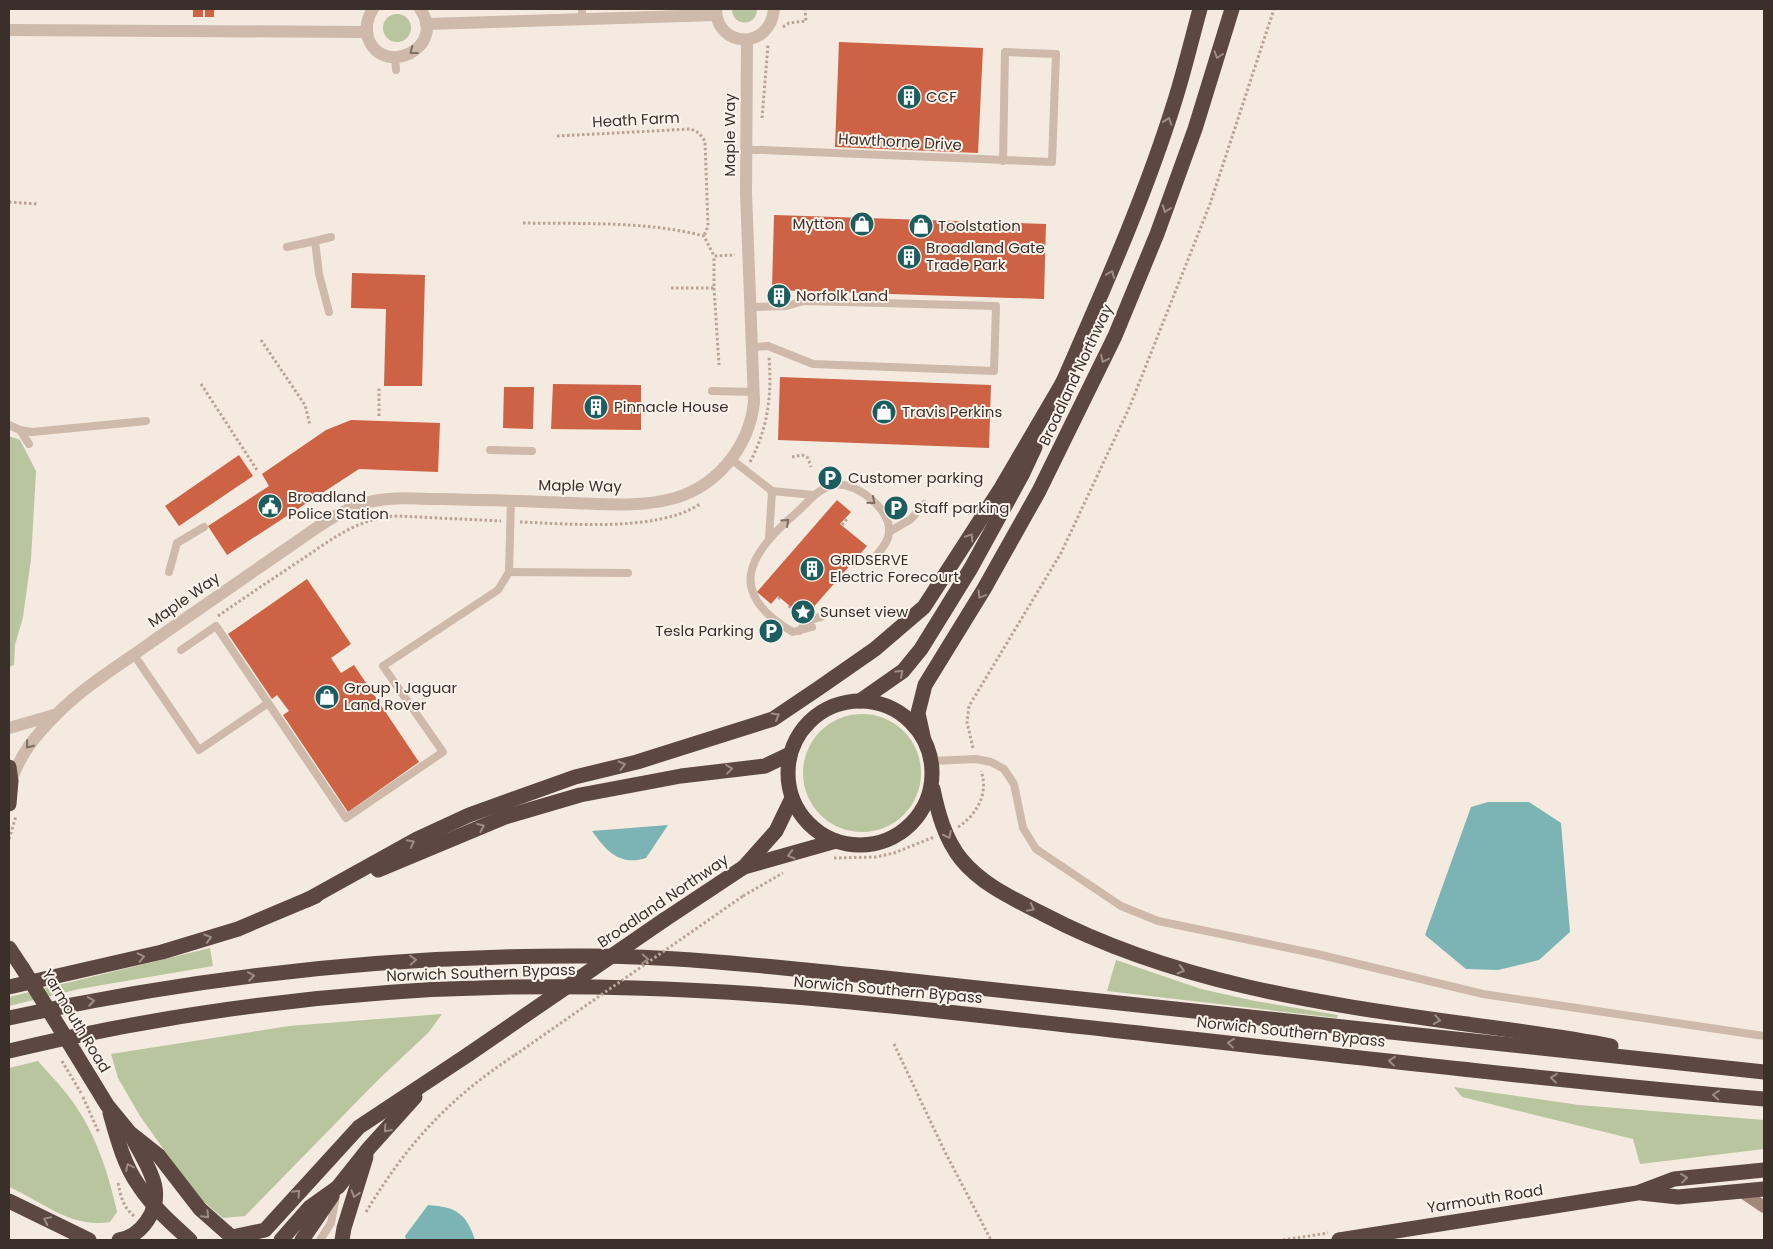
<svg xmlns="http://www.w3.org/2000/svg" width="1773" height="1249" viewBox="0 0 1773 1249" font-family="Poppins,sans-serif">
<rect width="100%" height="100%" fill="#f4eadf"/>
<!-- green -->
<g fill="#b9c59e">
<path d="M732 9H757C757 27 732 27 732 9Z"/>
<circle cx="397" cy="28" r="14"/>
<path d="M9 436 20 440 36 471 31 559 23 617 15 645 14 665 9 667Z"/>
<circle cx="862" cy="773" r="59"/>
<path d="M210 948 213 966 79 989 9 1006V997Z"/>
<path d="M1116 960 1201 989 1255 1001 1338 1015 1337 1018 1107 991Z"/>
<path d="M442 1014 429 1032 377 1081 245 1216 223 1218 197 1196 140 1116 118 1078 111 1054 289 1026Z"/>
<path d="M38 1061C47 1072 58 1082 66 1093 93 1126 108 1170 117 1212L110 1222C71 1229 42 1201 9 1187V1068Z"/>
<path d="M1454 1087 1579 1105 1764 1120V1149L1640 1164 1633 1139 1462 1097Z"/>
</g>
<!-- water -->
<g fill="#7cb3b4">
<path d="M1488 802H1529L1561 823 1570 932 1539 960 1498 970 1466 969 1425 935 1471 807Z"/>
<path d="M668 825 646 858C620 866 607 852 592 831Z"/>
<path d="M428 1205C456 1207 466 1213 475 1240H406L405 1236Z"/>
</g>
<!-- building -->
<g fill="#cd6245">
<rect x="193" y="9" width="10" height="8"/>
<rect x="205" y="9" width="9" height="8"/>
<path d="M839 42 983 48 978 153 835 147Z"/>
<path d="M774 215 1046 224 1044 299 772 290Z"/>
<path d="M352 273 425 275 422 386H384L386 309 351 308Z"/>
<path d="M775 292H783V300L775 301Z"/>
<path d="M780 377 991 385 989 448 778 440Z"/>
<path d="M553 384 641 385V430L551 429Z"/>
<path d="M504 387H534L533 429 503 428Z"/>
<path d="M351 420 440 423 438 472 359 469 227 555 208 526 269 486 262 474 326 430Z"/>
<path d="M239 455 253 476 179 526 165 506Z"/>
<path d="M837 500 851 512 840 524 867 546 804 618 778 596 771 604 757 592Z"/>
<path d="M307 579 351 644 331 658 341 673 354 665 419 762 348 812 283 715 289 711 277 695 272 699 228 634Z"/>
</g>
<g fill="none" stroke-linecap="round" stroke-linejoin="round">
<!-- path -->
<g stroke="#baa394" stroke-width="3" stroke-dasharray="2.5 2.5" stroke-linecap="butt">
<path d="M783 27 789 23 806 21 805 9"/>
<path d="M762 118 768 45"/>
<path d="M557 136 691 129 699 133 705 141 708 226 704 236"/>
<path d="M9 202 37 204"/>
<path d="M523 223C583 224 646 221 704 236L714 256 735 255"/>
<path d="M671 288H714V256"/>
<path d="M714 288 719 365"/>
<path d="M261 340 305 405 310 425"/>
<path d="M201 384 257 470"/>
<path d="M379 416V387"/>
<path d="M792 457 802 455 808 458 811 467"/>
<path d="M750 462C768 428 772 395 769 357"/>
<path d="M520 522C570 524 658 532 700 504"/>
<path d="M842 525 847 519 845 518"/>
<path d="M778 599 780 597"/>
<path d="M789 608 790 606"/>
<path d="M218 616C244 598 269 581 295 564 327 543 357 517 398 516L501 521"/>
<path d="M973 748 967 722 969 706 1061 553 1130 406 1210 204 1274 9"/>
<path d="M958 827C977 815 989 793 981 771"/>
<path d="M9 839 16 816"/>
<path d="M834 858 876 857 894 853 934 837"/>
<path d="M743 896 783 873"/>
<path d="M894 1044 944 1150 991 1240"/>
<path d="M83 1097 99 1133"/>
<path d="M118 1183C121 1197 123 1207 134 1216"/>
<path d="M366 1212C407 1144 448 1099 515 1055"/>
<path d="M1283 1240 1328 1233"/>
</g>
<!-- lane -->
<g stroke="#ceb9aa" stroke-width="8">
<path d="M582 19V9"/>
<path d="M395 58 396 70"/>
<path d="M747 150H762L1052 162 1056 54 1005 52 1003 161"/>
<path d="M287 247 315 241"/>
<path d="M751 307 786 306 804 301 996 306 994 371 813 364 768 346 754 347"/>
<path d="M329 312 319 274 315 241 331 237"/>
<path d="M712 391 754 392"/>
<path d="M9 425 20 430 29 444"/>
<path d="M20 430 32 432 146 421"/>
<path d="M490 450 532 451"/>
<path d="M731 459 772 491 813 495"/>
<path d="M889 532 911 519 924 504"/>
<path d="M769 538 772 491"/>
<path d="M169 572 177 543 204 527"/>
<path d="M509 572 628 573"/>
<path d="M812 627 793 632C727 594 746 556 795 514 808 503 816 489 834 485 856 481 892 510 889 533 888 543 881 549 876 556"/>
<path d="M799 631 809 620 821 617"/>
<path d="M181 650 216 626 346 818 443 752 383 666 498 590 509 572 511 500"/>
<path d="M134 655 199 750 267 704"/>
<path d="M932 761 976 759 991 762 1004 769 1014 784 1023 828 1036 849 1121 906 1158 921 1317 954 1483 994 1764 1036"/>
<path d="M320 1240 331 1223 336 1196"/>
</g>
<!-- street -->
<g stroke="#ceb9aa" stroke-width="12">
<path d="M373 9C367 18 365 27 368 38 383 79 448 47 420 9"/>
<path d="M716 9C716 48 770 51 774 9"/>
<path d="M426 24 716 15"/>
<path d="M9 30 367 32"/>
<path d="M9 728 54 715"/>
<path d="M11 781C21 753 35 736 56 715 84 686 120 665 153 641 196 611 239 581 283 551 310 533 337 510 369 502 392 496 418 499 441 499 485 500 528 501 572 503 603 504 636 507 667 500 714 490 749 449 754 402L746 193 747 40"/>
</g>
<!-- secondary -->
<path stroke="#a2887b" stroke-width="12" d="M1742 1192 1764 1207"/>
<!-- highway -->
<g stroke="#5c4841" stroke-width="15">
<path d="M1059 391C1101 295 1145 198 1176 97 1185 68 1192 38 1200 9"/>
<circle cx="860" cy="773" r="72"/>
<path d="M860 701 903 671 921 649 971 568 1022 475 1035 447"/>
<path d="M923 736 918 713 925 685 984 589 1039 491 1115 336 1157 234 1195 129 1232 9"/>
<path d="M9 767 11 781 9 804"/>
<path d="M933 789C938 813 945 839 961 859 982 885 1014 899 1043 914 1172 982 1317 1003 1459 1023 1510 1030 1561 1036 1611 1046"/>
<path d="M744 867 836 841"/>
<path d="M378 870 505 817 580 795 681 776 765 766 790 754"/>
<path d="M307 900 417 839 469 815 575 777 637 762 773 719 819 688 875 649 924 607 1001 488 1063 382"/>
<path d="M664 920 744 867 776 831 792 798"/>
<path d="M9 948 23 969"/>
<path d="M9 987 162 952 238 929 316 896"/>
<path d="M9 1018C199 976 392 955 587 956 683 956 781 968 876 977L1764 1072"/>
<path d="M9 1051C213 1002 424 981 634 988 793 992 953 1013 1111 1030 1329 1054 1546 1080 1764 1099"/>
<path d="M74 1051 107 1105 130 1133 159 1156 200 1209 235 1240"/>
<path d="M110 1113C117 1138 124 1165 139 1186 153 1207 172 1224 190 1240"/>
<path d="M1641 1193 1678 1197 1764 1189"/>
<path d="M9 1201 89 1240"/>
<path d="M232 1237 265 1230 359 1127 469 1054"/>
<path d="M119 1240C131 1238 140 1231 147 1221 168 1191 146 1165 132 1137"/>
<path d="M281 1240 310 1207 338 1187 369 1148 415 1097"/>
<path d="M302 1240 332 1196"/>
<path d="M342 1240 344 1228 366 1157"/>
<path d="M1339 1240 1637 1193 1674 1179 1764 1170"/>
</g>
<!-- path-bridge -->
<g stroke="#baa394" stroke-width="3" stroke-dasharray="2.5 2.5" stroke-linecap="butt">
<path d="M515 1055 743 896"/>
<path d="M62 1061 81 1093"/>
</g>
<!-- highway-bridge -->
<g stroke="#5c4841" stroke-width="15">
<path d="M23 969 74 1051"/>
<path d="M469 1054 664 920"/>
</g>
</g>
<!-- one-way arrows -->
<defs><path id="oneway-chevron" d="M-2-3.5L2.5 0L-2 3.5" fill="none" stroke-width="1.6" stroke-linecap="round" stroke-linejoin="round" transform="scale(1.25)"/></defs>
<g stroke="#7d6d64">
<use href="#oneway-chevron" transform="translate(413 51) rotate(143)"/>
<use href="#oneway-chevron" transform="translate(872 501) rotate(40)"/>
<use href="#oneway-chevron" transform="translate(786 522) rotate(-42)"/>
<use href="#oneway-chevron" transform="translate(29 745) rotate(129)"/>
</g>
<g stroke="#9c8d86">
<use href="#oneway-chevron" transform="translate(1218 55) rotate(108)"/>
<use href="#oneway-chevron" transform="translate(1168 121) rotate(-71)"/>
<use href="#oneway-chevron" transform="translate(1166 209) rotate(110)"/>
<use href="#oneway-chevron" transform="translate(1111 274) rotate(-68)"/>
<use href="#oneway-chevron" transform="translate(1104 359) rotate(115)"/>
<use href="#oneway-chevron" transform="translate(970 537) rotate(-58)"/>
<use href="#oneway-chevron" transform="translate(981 595) rotate(121)"/>
<use href="#oneway-chevron" transform="translate(900 673) rotate(-42)"/>
<use href="#oneway-chevron" transform="translate(776 716) rotate(-30)"/>
<use href="#oneway-chevron" transform="translate(622 765) rotate(-14)"/>
<use href="#oneway-chevron" transform="translate(729 769) rotate(-6)"/>
<use href="#oneway-chevron" transform="translate(481 827) rotate(-22)"/>
<use href="#oneway-chevron" transform="translate(948 835) rotate(63)"/>
<use href="#oneway-chevron" transform="translate(411 843) rotate(-28)"/>
<use href="#oneway-chevron" transform="translate(791 855) rotate(164)"/>
<use href="#oneway-chevron" transform="translate(1031 908) rotate(28)"/>
<use href="#oneway-chevron" transform="translate(208 938) rotate(-17)"/>
<use href="#oneway-chevron" transform="translate(141 957) rotate(-13)"/>
<use href="#oneway-chevron" transform="translate(645 959) rotate(3)"/>
<use href="#oneway-chevron" transform="translate(413 960) rotate(-3)"/>
<use href="#oneway-chevron" transform="translate(1181 970) rotate(16)"/>
<use href="#oneway-chevron" transform="translate(251 976) rotate(-8)"/>
<use href="#oneway-chevron" transform="translate(91 1001) rotate(-9)"/>
<use href="#oneway-chevron" transform="translate(1437 1020) rotate(8)"/>
<use href="#oneway-chevron" transform="translate(1231 1043) rotate(-174)"/>
<use href="#oneway-chevron" transform="translate(1392 1061) rotate(-174)"/>
<use href="#oneway-chevron" transform="translate(1554 1078) rotate(-174)"/>
<use href="#oneway-chevron" transform="translate(1716 1095) rotate(-175)"/>
<use href="#oneway-chevron" transform="translate(387 1129) rotate(132)"/>
<use href="#oneway-chevron" transform="translate(129 1167) rotate(-116)"/>
<use href="#oneway-chevron" transform="translate(1684 1178) rotate(-7)"/>
<use href="#oneway-chevron" transform="translate(297 1193) rotate(-47)"/>
<use href="#oneway-chevron" transform="translate(355 1194) rotate(107)"/>
<use href="#oneway-chevron" transform="translate(206 1215) rotate(46)"/>
<use href="#oneway-chevron" transform="translate(47 1220) rotate(-154)"/>
</g>
<!-- icons -->
<defs>
<symbol id="building-disc" viewBox="-11 -11 22 22"><circle r="9.5" fill="#1c5d60" stroke="#fbf4ed"/><path d="M-4-6H4V6H1V3H-1V6H-4ZM-2.5-4.3h1.7v1.8h-1.7ZM.8-4.3h1.7v1.8H.8ZM-2.5-1h1.7V.8h-1.7ZM.8-1h1.7V.8H.8Z" fill="#fff"/></symbol>
<symbol id="shop-disc" viewBox="-11 -11 22 22"><circle r="9.5" fill="#1c5d60" stroke="#fbf4ed"/><path d="M-5-2.5h2.3a2.7 3.5 0 0 1 5.4 0H5L5.5 6h-11ZM-1.5-2.5h3a1.5 2.3 0 0 0-3 0Z" fill="#fff"/></symbol>
<symbol id="parking-disc" viewBox="-11 -11 22 22"><circle r="9.5" fill="#1c5d60" stroke="#fbf4ed"/><path d="M-3.5-5.5H1a3.5 3.5 0 0 1 0 7H-1V5.5H-3.5ZM-1-3.4V-.6H.8a1.4 1.4 0 0 0 0-2.8Z" fill="#fff"/></symbol>
<symbol id="civic-disc" viewBox="-11 -11 22 22"><circle r="9.5" fill="#1c5d60" stroke="#fbf4ed"/><path d="M-.6-6.5H3V-4.5H.6V-3L4-1V1h2V6H-6V1h2V-1L-.6-3ZM-1.2 2.5V6h2.4V2.5Z" fill="#fff"/></symbol>
<symbol id="sight-disc" viewBox="-11 -11 22 22"><circle r="9.5" fill="#1c5d60" stroke="#fbf4ed"/><path d="M0-6L1.8-2.2L6-1.7L2.9 1.2L3.7 5.4L0 3.3L-3.7 5.4L-2.9 1.2L-6-1.7L-1.8-2.2Z" fill="#fff"/></symbol>
</defs>
<g fill-rule="evenodd">
<use href="#building-disc" x="895" y="83" width="28" height="28"/>
<use href="#shop-disc" x="848" y="210" width="28" height="28"/>
<use href="#shop-disc" x="907" y="212" width="28" height="28"/>
<use href="#building-disc" x="895" y="243" width="28" height="28"/>
<use href="#building-disc" x="765" y="282" width="28" height="28"/>
<use href="#building-disc" x="582" y="393" width="28" height="28"/>
<use href="#shop-disc" x="870" y="398" width="28" height="28"/>
<use href="#parking-disc" x="816" y="464" width="28" height="28"/>
<use href="#civic-disc" x="256" y="492" width="28" height="28"/>
<use href="#parking-disc" x="882" y="494" width="28" height="28"/>
<use href="#building-disc" x="798" y="555" width="28" height="28"/>
<use href="#sight-disc" x="789" y="598" width="28" height="28"/>
<use href="#parking-disc" x="757" y="617" width="28" height="28"/>
<use href="#shop-disc" x="313" y="683" width="28" height="28"/>
</g>
<g text-anchor="middle" stroke-width="4" stroke-linejoin="round" paint-order="stroke">
<!-- poi labels -->
<g font-size="15" fill="#3b2f2a" stroke="#fbf4ed" text-anchor="start">
<text x="926" y="102">CCF</text>
<text x="844" y="229" text-anchor="end">Mytton</text>
<text x="938" y="231">Toolstation</text>
<text x="926" y="253">Broadland Gate<tspan x="926" dy="17">Trade Park</tspan></text>
<text x="796" y="301">Norfolk Land</text>
<text x="614" y="412">Pinnacle House</text>
<text x="902" y="417">Travis Perkins</text>
<text x="848" y="483">Customer parking</text>
<text x="288" y="502">Broadland<tspan x="288" dy="17">Police Station</tspan></text>
<text x="914" y="513">Staff parking</text>
<text x="830" y="565">GRIDSERVE<tspan x="830" dy="17">Electric Forecourt</tspan></text>
<text x="820" y="617">Sunset view</text>
<text x="754" y="636" text-anchor="end">Tesla Parking</text>
<text x="344" y="693">Group 1 Jaguar<tspan x="344" dy="17">Land Rover</tspan></text>
</g>
<!-- street labels -->
<g font-size="15" fill="#3b2f2a" stroke="#fbf4ed">
<text transform="translate(636 120) rotate(-3)" y="5">Heath Farm</text>
<text transform="translate(730 135) rotate(-90)" y="5">Maple Way</text>
<text transform="translate(900 142) rotate(3)" y="5">Hawthorne Drive</text>
<text transform="translate(1076 375) rotate(-65)" y="5">Broadland Northway</text>
<text transform="translate(580 486) rotate(1)" y="5">Maple Way</text>
<text transform="translate(184 600) rotate(-35)" y="5">Maple Way</text>
<text transform="translate(663 901) rotate(-34)" y="5">Broadland Northway</text>
<text transform="translate(481 973) rotate(-2)" y="5">Norwich Southern Bypass</text>
<text transform="translate(888 990) rotate(5)" y="5">Norwich Southern Bypass</text>
<text transform="translate(76 1021) rotate(59)" y="5">Yarmouth Road</text>
<text transform="translate(1291 1032) rotate(6)" y="5">Norwich Southern Bypass</text>
<text transform="translate(1485 1199) rotate(-9)" y="5">Yarmouth Road</text>
</g>
</g>
<!-- border -->
<rect width="1773" height="1249" fill="none" stroke="#3b2f2a" stroke-width="20"/>
</svg>
